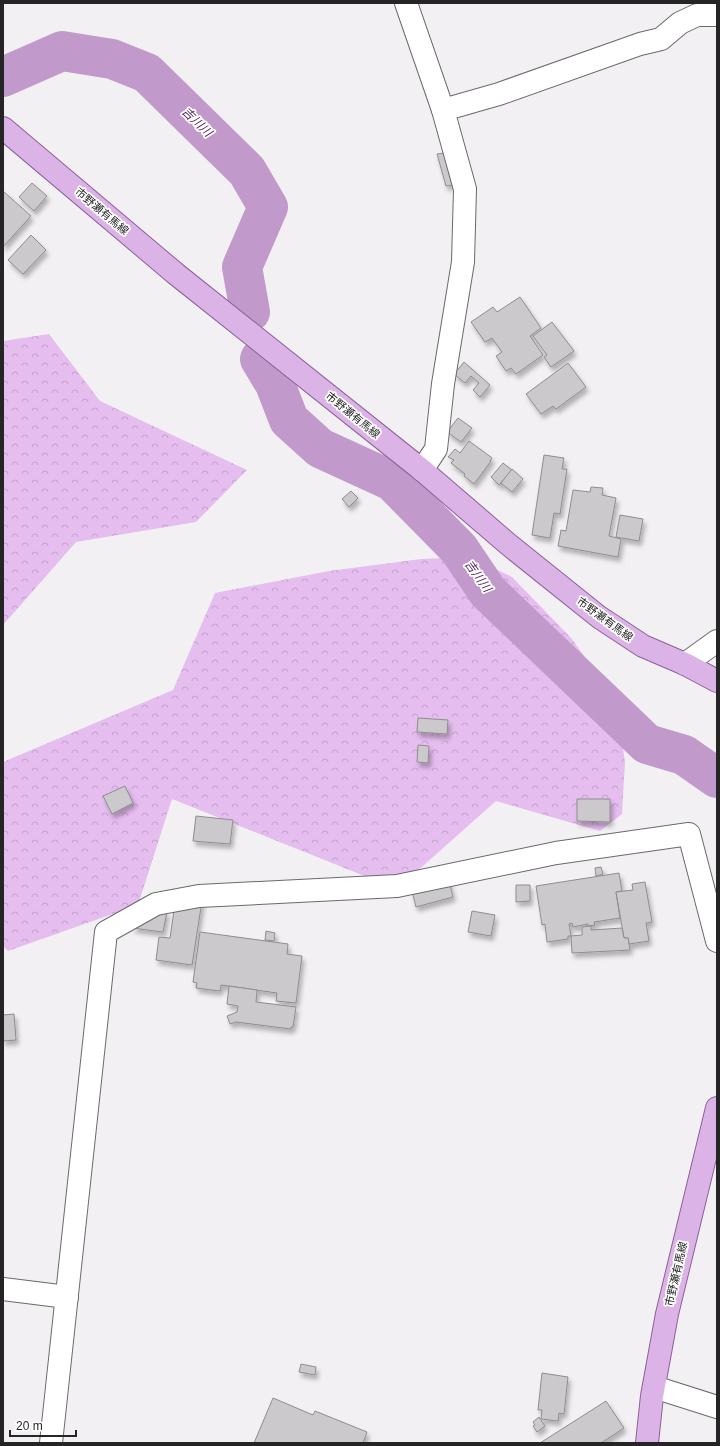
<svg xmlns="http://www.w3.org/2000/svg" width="720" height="1446" viewBox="0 0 720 1446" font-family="Arial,'Noto Sans JP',sans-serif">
<defs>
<pattern id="forest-crowns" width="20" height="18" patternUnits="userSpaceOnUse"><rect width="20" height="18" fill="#e5bdef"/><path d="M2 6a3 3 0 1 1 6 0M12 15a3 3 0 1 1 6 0" fill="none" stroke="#c4a2cd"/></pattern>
<filter id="shadow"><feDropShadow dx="2.5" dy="4.5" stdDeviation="2" flood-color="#0004"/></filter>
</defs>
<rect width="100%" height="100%" fill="#f3f0f4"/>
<!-- forest -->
<g fill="url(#forest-crowns)">
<path d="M49 334 100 401 247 470 196 522 76 542 3 625V341Z"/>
<path d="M470 557 512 577 572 639 616 701 625 762 622 814 600 831 496 801 397 889 172 799 138 905 8 951 3 946V762L173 690 215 593 329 571 421 559Z"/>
</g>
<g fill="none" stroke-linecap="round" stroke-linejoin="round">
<!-- river -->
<g stroke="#c19acb" stroke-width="40">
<path d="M3 77 62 51 112 59 147 73 247 171 268 207 242 267 250 312"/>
<path d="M260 359 275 384 289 420 320 448 392 481 459 549 488 592 647 744 684 755 717 778"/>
</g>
</g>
<!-- building -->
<g fill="#ccc9cd" stroke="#8f8c8f" filter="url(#shadow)">
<path d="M444 153 452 185 446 186 437 154Z"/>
<path d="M32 183 47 196 34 211 19 197Z"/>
<path d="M3 191 31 216 3 247Z"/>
<path d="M31 235 46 250 23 274 8 260Z"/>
<path d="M520 297 541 328 530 336 543 355 516 374 511 368 506 371 496 356 502 352 492 338 485 342 471 322 493 307 497 312Z"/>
<path d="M552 322 574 351 551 367 544 357 547 355 533 336Z"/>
<path d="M464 362 490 385 480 397 473 390 479 383 471 376 465 383 454 374Z"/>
<path d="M568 363 586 387 556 409 553 406 541 414 526 394Z"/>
<path d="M458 418 472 428 461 442 447 432Z"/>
<path d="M469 441 492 458 490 461H491L474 484 464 476 465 474 451 463 454 460 448 457 455 449 460 453Z"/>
<path d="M544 455 564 458 562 469H567L560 514 554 513 550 538 532 535Z"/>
<path d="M503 463 512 470 499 485 491 477Z"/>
<path d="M512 469 523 479 512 492 501 483Z"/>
<path d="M591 487 603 488 602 495 616 498 609 536 621 539 618 557 558 546 561 530 566 531 573 490 590 492Z"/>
<path d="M351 491 358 498 349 507 342 499Z"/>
<path d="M620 515 643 519 639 541 616 537Z"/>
<path d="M418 718 448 720 447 734 417 732Z"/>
<path d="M418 745 429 746 428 763 417 762Z"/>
<path d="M125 786 133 803 112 814 103 796Z"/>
<path d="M577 799H610V822L577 821Z"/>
<path d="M196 816 233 820 230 844 193 841Z"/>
<path d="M601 867 603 874 596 876 595 868Z"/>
<path d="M619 873 622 891 616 892 620 918 594 922 595 925 588 926V924L573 927 572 923 569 924 571 936H568V939L547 942 545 924 542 925 536 886Z"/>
<path d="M448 877 453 897 416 907 411 887Z"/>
<path d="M645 882 652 922 646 923 649 941 629 944 628 938H624L616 892 633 890 632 884Z"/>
<path d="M516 885H530V901L516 902Z"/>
<path d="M176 897 202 901 192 965 156 960 159 937 170 938Z"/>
<path d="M149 909 167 912 163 932 132 928Z"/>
<path d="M472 911 495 915 491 936 468 932Z"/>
<path d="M591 926V930L622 928 624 938H628L630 950 572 953 571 936 582 935V927Z"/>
<path d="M266 931 275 933 274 941 265 940Z"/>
<path d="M200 932 288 944 287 954 302 956 296 1003 276 1001 277 993 221 985 220 991 196 988 197 983 193 982Z"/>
<path d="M229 986 257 990 256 1002 296 1007 293 1027H291V1029L236 1022 230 1024 227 1016 237 1012 238 1006 227 1004Z"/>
<path d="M14 1014 16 1040 3 1041V1015Z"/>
<path d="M301 1364 316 1367 315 1375 299 1372Z"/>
<path d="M542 1373 568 1377 564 1414 559 1413 558 1421 541 1419 542 1410H538Z"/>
<path d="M273 1398 313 1415 315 1411 367 1432 363 1443H254Z"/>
<path d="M606 1401 624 1428 601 1443H540Z"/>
<path d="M539 1417 545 1426 537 1432 533 1426 535 1425 533 1422Z"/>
</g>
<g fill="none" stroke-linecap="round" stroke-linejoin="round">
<defs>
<g id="minor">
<path d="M406 3 443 110 465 189 463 262 443 384 436 449 422 470"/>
<path d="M443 110 499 94 640 44 661 39 680 23 697 15H717"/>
<path d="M685 664 717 641"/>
<path d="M3 1289 67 1297"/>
<path d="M654 1387 717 1407"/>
<path d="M51 1443 106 932 156 904 199 896 397 886 556 853 689 834 717 941"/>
</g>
<g id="major">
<path d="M3 128 176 274 422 470 508 544 599 617 643 646 685 664 717 681"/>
<path d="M647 1443 652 1396 667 1314 717 1108"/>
</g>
</defs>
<!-- minor casing -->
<use href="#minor" stroke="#6b696c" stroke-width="24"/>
<!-- major casing -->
<use href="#major" stroke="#8c6098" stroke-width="24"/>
<!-- minor -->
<use href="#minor" stroke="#fff" stroke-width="22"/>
<!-- major -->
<use href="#major" stroke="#dcb3e6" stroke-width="22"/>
</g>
<g text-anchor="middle" stroke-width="3.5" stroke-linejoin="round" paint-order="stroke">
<!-- street labels -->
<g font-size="11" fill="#252526" stroke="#fff">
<text transform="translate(102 211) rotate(40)" y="4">市野瀬有馬線</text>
<text transform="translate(353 415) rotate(39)" y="4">市野瀬有馬線</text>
<text transform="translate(605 619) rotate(36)" y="4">市野瀬有馬線</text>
<text transform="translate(676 1274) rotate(-77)" y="4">市野瀬有馬線</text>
</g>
<!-- water labels -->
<g font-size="12" font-style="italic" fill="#552561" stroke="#fff">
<text transform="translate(197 122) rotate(44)" y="4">吉川川</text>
<text transform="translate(478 576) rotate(54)" y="4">吉川川</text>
</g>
</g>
<!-- border -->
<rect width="720" height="1446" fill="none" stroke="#252526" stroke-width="8"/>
<!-- scale -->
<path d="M10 1430v6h66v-6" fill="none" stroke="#252526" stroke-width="2"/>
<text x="16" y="1430" font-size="12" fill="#252526" stroke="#ffffff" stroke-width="3" paint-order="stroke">20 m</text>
</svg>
